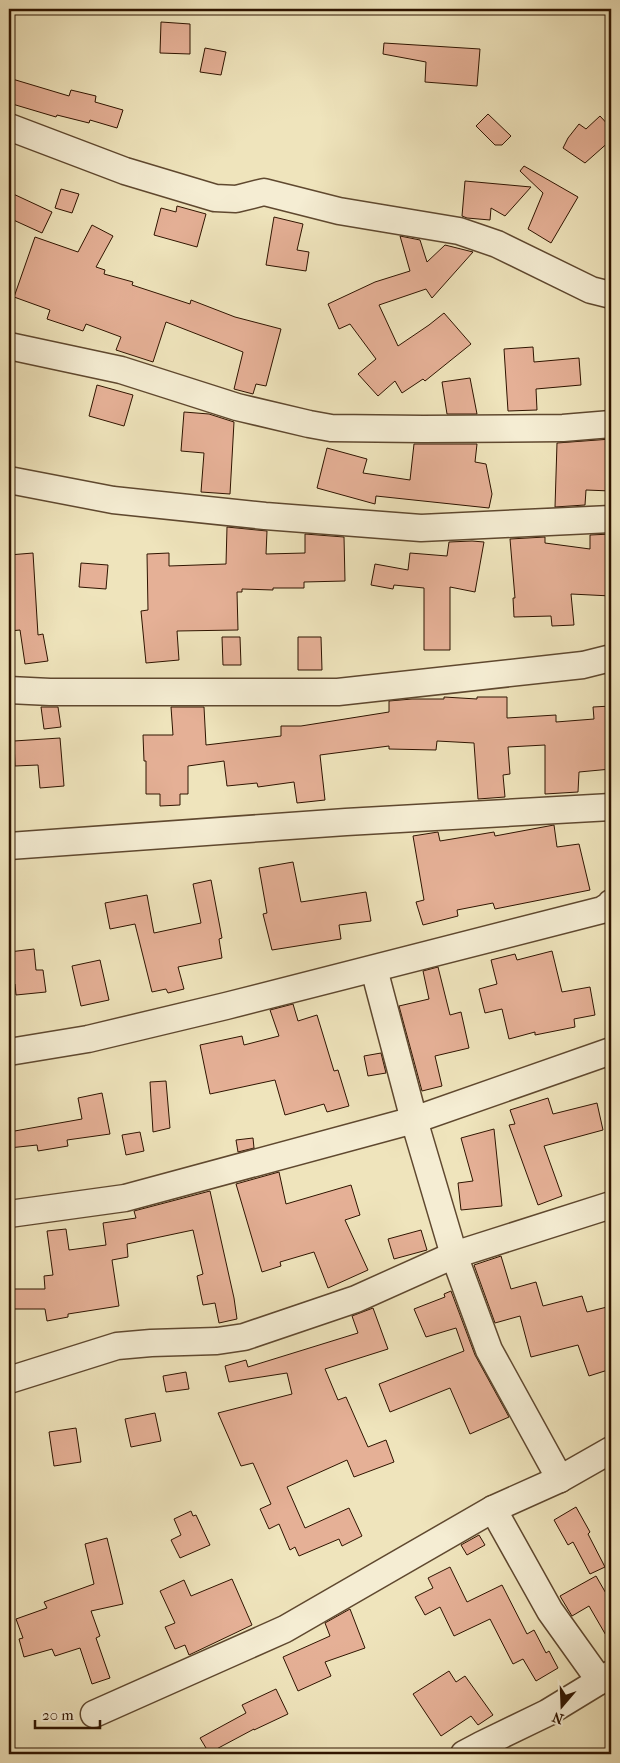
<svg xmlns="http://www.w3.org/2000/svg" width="620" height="1763" viewBox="0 0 620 1763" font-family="'IM FELL French Canon',serif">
<rect width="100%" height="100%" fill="#efe4bc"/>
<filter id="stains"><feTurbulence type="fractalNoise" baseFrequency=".004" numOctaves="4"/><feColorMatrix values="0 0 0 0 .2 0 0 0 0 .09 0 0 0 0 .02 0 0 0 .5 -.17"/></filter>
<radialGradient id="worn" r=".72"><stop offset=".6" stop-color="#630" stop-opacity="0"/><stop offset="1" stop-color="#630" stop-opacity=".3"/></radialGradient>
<!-- building -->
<g fill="#e5b096" stroke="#2f1400">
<path d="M161 22 190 24V54L160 53Z"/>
<path d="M384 43 480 49 477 86 425 82 426 62 383 54Z"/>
<path d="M205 48 226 52 221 75 200 72Z"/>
<path d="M9 78 69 96 71 90 96 96 95 102 123 110 117 128 90 120 89 123 57 115 56 117 9 103Z"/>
<path d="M488 114 511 136 502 145H495L476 126Z"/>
<path d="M600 116 611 128V140L585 163 563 148 568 138 579 124 586 129Z"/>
<path d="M524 166 578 197 551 243 528 229 543 193 520 171Z"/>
<path d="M465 181 531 187 505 216 491 208 490 220 467 218 462 216Z"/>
<path d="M61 189 79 194 72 213 55 208Z"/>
<path d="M9 192 52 212 42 233 9 218Z"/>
<path d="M177 206 206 214 197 247 154 235 161 208 176 212Z"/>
<path d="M274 217 303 224 297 250 309 252 306 271 266 265Z"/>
<path d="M92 225 113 236 96 267 105 270 104 274 133 282 132 285 190 304 191 300 235 317 281 329 266 386 256 384 253 394 234 389 243 352 166 322 153 362 116 350 121 337 86 324 83 331 47 319 50 310 14 297 35 237 78 252Z"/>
<path d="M400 236 420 240 427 262 445 245 473 252 432 298 426 289 379 305 398 346 429 325 444 313 471 344 425 381 423 379 402 393 395 381 378 396 358 374 376 359 350 324 339 329 328 304 375 282 410 271Z"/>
<path d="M533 347 534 362 579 358 581 385 536 389 537 410 508 411 504 349Z"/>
<path d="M470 378 477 414H447L442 382Z"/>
<path d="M97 385 133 395 124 426 89 416Z"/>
<path d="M184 412 209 414 234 422 230 494 201 492 204 453 181 451Z"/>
<path d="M611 439V491L586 490 585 505 555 507 557 443Z"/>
<path d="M414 444H477L475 462 486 464 492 494 489 508 376 496 375 504 317 488 327 448 367 459 363 473 410 480Z"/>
<path d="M227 527 267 531 266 554 305 553V534L344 537 345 581 304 582V588H273V590L242 589V592H237L238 630 177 631 179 660 146 663 141 611 148 610 147 554 169 553V566L226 564Z"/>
<path d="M611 534V596L571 594 574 625 552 626 551 616 514 617 513 598H515L510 539 545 537V543L590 549V535Z"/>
<path d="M472 541 484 542 475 592 450 587V650H424V588L394 585 393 589 371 585 375 564 408 570 410 553 447 556 449 542Z"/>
<path d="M33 553 38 635 43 634 48 661 25 664 20 630 9 631V555Z"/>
<path d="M81 563 108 565 106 589 79 587Z"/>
<path d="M222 637H240L241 665H223Z"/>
<path d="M298 637H321L322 670H298Z"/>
<path d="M444 697 477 699V697H507V718L556 715V722L594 719 593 707 611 706V769L579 772 578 792 545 794V745L508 747 510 774 503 775 505 797 478 799 474 743 437 741 436 750 389 749V746L320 755 325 800 297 803 294 782 258 787 257 783 227 786 224 761 188 766V794H180V805L160 806V794H146V761H144L143 735H173L171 707H204L206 745 281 736V726H301L389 712V701L412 699H444Z"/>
<path d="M41 707H58L61 727 44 729Z"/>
<path d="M60 738 64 786 40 788 38 765 15 766 14 741Z"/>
<path d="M554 825 557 847 579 844 590 890 495 909 493 903 457 910 458 916 423 925 416 902 424 900 413 836 438 832 440 841 494 832 495 836Z"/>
<path d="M293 862 301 902 366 892 371 921 339 925 341 939 272 950 263 914 267 913 259 868Z"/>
<path d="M211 880 222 938 219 939 222 958 178 967 184 989 168 993 166 989 152 992 135 924 110 929 105 903 147 895 154 933 201 923 193 884Z"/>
<path d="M34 949 36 970H43L46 992 16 995 15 984 9 985V952Z"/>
<path d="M552 951 562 992 590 987 595 1015 574 1019 575 1027 535 1035V1032L509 1039 502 1009 485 1013 479 989 497 984 491 960 515 954 517 960Z"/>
<path d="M100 960 109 1000 81 1006 72 966Z"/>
<path d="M438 967 450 1015 461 1012 469 1048 435 1056 442 1086 422 1091 399 1006 429 999 423 971Z"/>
<path d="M293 1004 298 1021 317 1015 334 1071 338 1070 349 1106 327 1112 324 1104 285 1115 275 1080 210 1094 200 1045 242 1036 244 1045 279 1036 270 1010Z"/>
<path d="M381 1053 386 1073 368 1076 364 1056Z"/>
<path d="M166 1081 170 1128 153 1132 150 1082Z"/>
<path d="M102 1093 110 1134 67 1140 68 1146 38 1151 37 1145 9 1148V1132L82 1119 78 1098Z"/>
<path d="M548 1098 553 1114 597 1103 603 1130 544 1146 562 1196 538 1205 509 1125 515 1124 510 1110Z"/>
<path d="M494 1129 502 1206 461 1210 458 1183 473 1181 461 1138Z"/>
<path d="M140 1132 144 1151 126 1155 122 1135Z"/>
<path d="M253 1138 254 1148 238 1152 236 1140Z"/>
<path d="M279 1172 286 1204 351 1185 360 1215 345 1220 368 1270 328 1288 314 1252 280 1262 281 1266 262 1272 236 1184Z"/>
<path d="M210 1191 234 1298 237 1319 219 1323 215 1303 203 1305 197 1276 203 1274 193 1230 127 1244 128 1257 112 1260 119 1306 68 1314V1317L47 1321 45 1309H9V1289H45L44 1276 53 1275 47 1231 66 1229 69 1250 106 1245 103 1223 136 1218 134 1211Z"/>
<path d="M421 1230 427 1250 394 1259 388 1239Z"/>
<path d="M501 1256 511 1289 536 1282 543 1306 582 1296 587 1312 611 1306V1334L606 1335 611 1351V1369L589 1376 578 1345 531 1357 520 1316 495 1323 474 1265Z"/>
<path d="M451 1291 475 1355 509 1417 470 1434 450 1388 390 1412 379 1384 464 1351 456 1328 426 1337 414 1309 445 1297 444 1294Z"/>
<path d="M373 1308 388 1349 325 1369 338 1400 346 1397 368 1447 386 1440 394 1462 354 1477 347 1460 287 1487 305 1528 349 1508 362 1536 342 1546 339 1539 299 1556 295 1547 290 1550 279 1524 269 1529 260 1509 271 1504 253 1463 241 1466 218 1413 292 1394 287 1373 229 1382 225 1366 246 1360 248 1367 358 1333 352 1316Z"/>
<path d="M186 1372 189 1389 166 1392 163 1376Z"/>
<path d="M155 1413 161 1441 131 1447 125 1419Z"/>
<path d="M76 1428 81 1462 54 1466 49 1432Z"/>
<path d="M576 1507 590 1532 588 1534 605 1567 590 1574 573 1542 568 1545 554 1520Z"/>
<path d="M191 1511 193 1516 196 1515 210 1545 180 1558 171 1540 181 1535 174 1519Z"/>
<path d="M479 1535 485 1545 467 1555 461 1545Z"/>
<path d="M107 1538 123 1604 91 1611 100 1636 96 1638 110 1678 92 1684 80 1648 55 1656 52 1649 24 1657 19 1639 23 1638 16 1619 47 1608 44 1602 94 1584 85 1544Z"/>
<path d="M450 1567 467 1602 502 1585 527 1634 534 1630 546 1653 549 1651 558 1668 536 1681 523 1659 513 1664 490 1619 454 1636 440 1607 425 1615 415 1597 433 1588 428 1578Z"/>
<path d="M596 1576 611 1602V1644L589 1606 572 1616 560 1596Z"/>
<path d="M232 1579 252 1625 189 1655 185 1645 175 1649 165 1627 175 1623 160 1591 184 1580 191 1596Z"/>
<path d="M350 1609 365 1648 325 1662 331 1676 298 1691 283 1657 330 1636 325 1623Z"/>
<path d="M449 1671 456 1682 465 1676 493 1715 478 1725 471 1716 441 1736 413 1694Z"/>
<path d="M276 1689 288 1714 254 1730V1729L209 1753 200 1738 246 1713 242 1705Z"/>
</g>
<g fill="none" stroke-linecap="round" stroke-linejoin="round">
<defs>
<g id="minor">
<path d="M9 127 125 171 215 198 236 199 264 192 339 211 459 231 497 244 591 290 611 295"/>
<path d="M9 346 121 370 237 407 309 424 331 428 423 429 563 428 611 424"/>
<path d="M9 480 113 500 265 516 421 528 611 519"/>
<path d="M9 690 50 692H338L583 665 611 658"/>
<path d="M9 846 346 822 611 807"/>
<path d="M374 969 414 1120 454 1255 489 1350 560 1479"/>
<path d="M9 1052 88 1039 226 1006 602 910 610 905 611 903"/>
<path d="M9 1214 125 1198 414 1120 611 1051"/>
<path d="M9 1380 117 1346 151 1343 217 1341 244 1337 356 1299 454 1255 611 1205"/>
<path d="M493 1509 550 1611 600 1681"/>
<path d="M94 1714 285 1629 493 1509 560 1479 611 1450"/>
<path d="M464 1754 481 1745 547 1713 611 1674"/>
</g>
</defs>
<!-- minor casing -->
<use href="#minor" stroke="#5f482f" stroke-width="29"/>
<!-- minor -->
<use href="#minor" stroke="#f5edd3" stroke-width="26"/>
</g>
<!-- margin -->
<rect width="620" height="1763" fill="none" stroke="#efe4bc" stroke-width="30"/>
<rect x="10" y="10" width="600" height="1743" fill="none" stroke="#2f1400" stroke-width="2.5"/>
<rect x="15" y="15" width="590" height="1733" fill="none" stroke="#2f1400"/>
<!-- north arrow -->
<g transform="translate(562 1706) rotate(199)" stroke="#f5edd3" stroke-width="4" paint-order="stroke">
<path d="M0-4L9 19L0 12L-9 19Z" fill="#2f1400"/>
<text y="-8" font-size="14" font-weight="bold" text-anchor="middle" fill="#2f1400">N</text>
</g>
<!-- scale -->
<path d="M35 1720v8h65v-8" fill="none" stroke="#2f1400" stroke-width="2.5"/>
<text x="42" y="1720" font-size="15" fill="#2f1400" stroke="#f5edd3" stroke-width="4" paint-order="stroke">20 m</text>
<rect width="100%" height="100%" filter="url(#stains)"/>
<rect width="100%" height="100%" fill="url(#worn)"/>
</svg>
